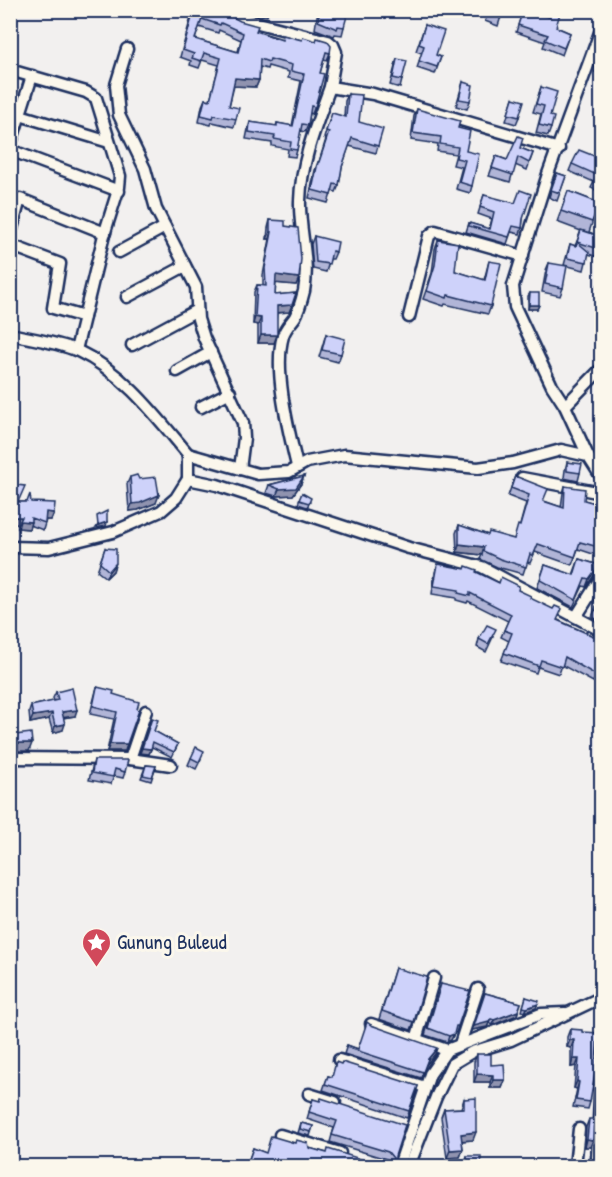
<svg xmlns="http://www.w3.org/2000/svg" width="612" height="1177" viewBox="0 0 612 1177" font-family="'Patrick Hand',sans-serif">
<rect width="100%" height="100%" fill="#f2f0ef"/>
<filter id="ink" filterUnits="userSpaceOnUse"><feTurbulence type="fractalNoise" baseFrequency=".0167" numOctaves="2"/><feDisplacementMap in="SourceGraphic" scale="12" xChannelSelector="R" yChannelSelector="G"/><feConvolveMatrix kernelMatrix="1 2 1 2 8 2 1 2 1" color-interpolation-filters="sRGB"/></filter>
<g filter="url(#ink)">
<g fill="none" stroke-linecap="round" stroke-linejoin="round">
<defs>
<g id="minor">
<path d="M218 10 235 17 328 41 333 45 336 52 330 87 373 94 559 149"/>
<path d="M602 27 548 174 513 286 515 307 552 386 565 406 588 456 602 478"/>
<path d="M127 49 116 85 119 115 145 169 156 209 196 287 198 319 204 338 243 423 244 438 240 469"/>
<path d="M10 70 86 92 96 98 120 176 119 187 104 235 76 350"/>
<path d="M10 112 109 142"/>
<path d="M10 146 32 76"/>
<path d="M10 150 119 191"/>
<path d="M10 236 20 199 105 233"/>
<path d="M10 245 60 264 53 308 84 317"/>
<path d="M119 252 165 227"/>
<path d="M127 297 185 266"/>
<path d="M409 317 429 236 435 231 523 256"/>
<path d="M10 334C33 339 57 342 78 351 123 372 157 417 188 454"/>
<path d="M132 345 197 310"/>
<path d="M177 371 211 352"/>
<path d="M565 406 602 368"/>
<path d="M201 407 230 392"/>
<path d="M588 456 561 450 513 463 478 468 344 455 307 462 289 472 258 474 188 454V479L217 485 409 548 482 567 602 631"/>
<path d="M297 466C289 432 273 370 283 336 285 328 291 323 295 317 299 310 302 299 304 291 310 260 299 231 300 201 301 161 317 123 330 87"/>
<path d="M522 478 602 493"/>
<path d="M10 547 49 548 113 532 161 511 176 498 188 479"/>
<path d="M576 617 600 579"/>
<path d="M10 758 130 759 171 765"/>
<path d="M130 759 146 711"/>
<path d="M371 1024 447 1050"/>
<path d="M416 1040 434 978"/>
<path d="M460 1044 478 989"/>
<path d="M339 1060 425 1087"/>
<path d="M309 1094 335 1102"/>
<path d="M280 1135 340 1153"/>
<path d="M597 1159 602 1057"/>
<path d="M399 1166 430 1074 447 1050 541 1014 565 1013"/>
<path d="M409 1166 436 1097 452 1064 472 1052 511 1040 602 997"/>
<path d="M575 1166 579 1129"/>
</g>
</defs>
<!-- minor casing -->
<use href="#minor" stroke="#1b2f5e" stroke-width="15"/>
<!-- minor -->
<use href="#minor" stroke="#fbf7ec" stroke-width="10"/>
</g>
<!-- wall -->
<g fill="#b1b5d7" stroke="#1b2f5e" stroke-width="1.5" fill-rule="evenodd">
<path d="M145 10H157L154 17 144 13Z"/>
<path d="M193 10H220L256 31 330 53 327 60 324 59 320 73 317 100 312 114 310 113 308 125 305 132 300 131 297 150 295 157 287 156 288 149 272 146V143L246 139 248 129 250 122 276 126 277 123 292 126 301 81 288 78 289 72 268 66 267 69 260 67 259 80 256 87 234 86 229 106 236 119 234 127 212 122 211 125 199 122 202 106 205 99 210 100 219 65 202 60 199 68 190 65 191 61 180 57ZM199 27 218 33 219 30 241 40 238 52 195 39Z"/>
<path d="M253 10H269L267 16 254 14V11Z"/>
<path d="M318 10H343L344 27 342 35 335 34 334 36 315 29Z"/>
<path d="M489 10H503L498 26 485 21Z"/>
<path d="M523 10 556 27 570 33 562 55 543 47 545 42 516 32Z"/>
<path d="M425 25 436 55 441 57 435 74 417 68 422 53 416 51Z"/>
<path d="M600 58H602V75L595 72Z"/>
<path d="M397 59 402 80 400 88 390 85Z"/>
<path d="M463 82 470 101 467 109 456 106Z"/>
<path d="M541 87 551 128 548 136 536 133 541 114 533 112Z"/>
<path d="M348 94 359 122 378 146 376 153 349 146 342 167 339 185 336 192 332 191 328 203 309 198 315 170 318 162H319L326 139 324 138 329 121 344 117 345 101Z"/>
<path d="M513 98 519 117 516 124 506 121Z"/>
<path d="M417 109 458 128 466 151 472 186 470 193 456 189 462 167 453 165 456 154 437 151 438 144 411 140 414 116Z"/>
<path d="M520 148 533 153 527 170 515 165 510 182 489 176 496 156 507 160Z"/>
<path d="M602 159V193L591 188 594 182 569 171 572 164Z"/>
<path d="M557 173 566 176 557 201 549 197Z"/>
<path d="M568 191 599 203 589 232 602 237V258L588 254 584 270 564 265 570 244 575 246 581 231 557 222Z"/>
<path d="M484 195 523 219 522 228 520 234 511 232 507 244 466 232 469 223 489 229 492 219 478 214Z"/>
<path d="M270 220 285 226 299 278 296 285 276 283 275 295 296 293 289 312 277 313 274 343H258V325L253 324 254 292 257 285H263V275L270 239H267L268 228Z"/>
<path d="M314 236 336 252 333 259H330L326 272 313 269 311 244Z"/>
<path d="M438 240 455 271 484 280 489 261 491 306 488 314 445 304 444 306 423 299 432 273 435 249Z"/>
<path d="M549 263 563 288 560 296 542 292 546 270Z"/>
<path d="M602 278V288L598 285Z"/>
<path d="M530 293 539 305 537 309H528V296Z"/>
<path d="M326 334 341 354 338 362 319 357Z"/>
<path d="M567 462 580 473 578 481 564 478 565 470Z"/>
<path d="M304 476 301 484 293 495 276 496 266 493 269 485Z"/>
<path d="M515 476 544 501 561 507 563 493 565 486 584 500 602 505V557L578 549 572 565 535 552 530 563 527 562 523 574 497 567 480 559 482 555 457 552 456 533 459 525 488 535 514 539 520 525 526 503 508 496Z"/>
<path d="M130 477 139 479 156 503 138 510 129 511 127 484Z"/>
<path d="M16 485 18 502H31L54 513 51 520H46L43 530 30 525 29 529 18 528 19 524Z"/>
<path d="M302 493 310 502 307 507 298 504Z"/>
<path d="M105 548 113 571 106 578 97 571Z"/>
<path d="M579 559 599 565 596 573 586 587 583 586 573 607 537 588 545 565 573 575Z"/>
<path d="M438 564 476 572 499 583 518 590 530 598 558 620 593 636 602 629V683L595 679 593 682 562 665 559 674 538 667 536 673 501 661 509 641 501 637 508 621 468 601 467 603 456 600V598L432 594 435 572Z"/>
<path d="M601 594 602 595V622L592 617Z"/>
<path d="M493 637 486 652 477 647 479 639Z"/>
<path d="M97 687 113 694 125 751H107L114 719 90 714Z"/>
<path d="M56 692 75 716 63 718V730L53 733 49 719 30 723 29 712 31 706 54 701 53 698Z"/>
<path d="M152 718 154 731 178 744 172 757 152 747 149 754 140 753Z"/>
<path d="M15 735 29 751H14L13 743Z"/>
<path d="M191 758 201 759 196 769 188 765Z"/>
<path d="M94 760 125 772 123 778 114 776 111 784 89 780Z"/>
<path d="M146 765 156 766 151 781 141 778Z"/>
<path d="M395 968 414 1022 411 1030 379 1019Z"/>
<path d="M441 984 458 1026 456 1033 454 1032 451 1040 447 1042 425 1035Z"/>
<path d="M485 993 521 1003 517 1015 493 1025 489 1023 487 1027 472 1030Z"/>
<path d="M526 997 536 1008 525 1012 522 1011Z"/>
<path d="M371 1025 435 1054 426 1065 421 1078 344 1054 347 1045 358 1049Z"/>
<path d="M570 1029 582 1032 597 1049 590 1102 588 1109 573 1107 577 1089 574 1088 576 1066 571 1067V1048L567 1047V1037Z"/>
<path d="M477 1054 491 1065 505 1080 502 1088H490V1082H474V1062Z"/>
<path d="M328 1076 331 1077 418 1086 407 1118 323 1090Z"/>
<path d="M313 1099 395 1156 394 1167H246L253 1148 265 1153 309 1148 327 1153 383 1166 390 1164 386 1159 330 1142 334 1128 307 1119Z"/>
<path d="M464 1099 473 1140 462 1141 463 1149 460 1157 447 1158 441 1117 444 1109 461 1108Z"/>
<path d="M589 1119 590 1147H585L586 1127Z"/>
<path d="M301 1123 313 1126 310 1136 298 1133Z"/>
<path d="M467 1156 481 1167H464V1164Z"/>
</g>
<!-- shaded-wall -->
<g fill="#9093af" stroke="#1b2f5e" stroke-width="1.5">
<path d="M235 78 259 80 256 87 233 86Z"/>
<path d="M270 232H272L270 239H267Z"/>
<path d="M276 275 299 278 296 285 273 283Z"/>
<path d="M292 305 289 312 274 313 277 306Z"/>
<path d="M529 305H539L537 309H528Z"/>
<path d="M255 317 261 318 258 325 253 324Z"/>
<path d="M261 335H277L274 343H258Z"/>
<path d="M304 476 301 484 293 495 276 496 279 489Z"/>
<path d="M159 495 156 503 138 510 129 511 132 504Z"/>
<path d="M46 512 54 513 51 520H44Z"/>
<path d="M10 517H22L19 524H10Z"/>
<path d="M20 521 31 522 29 529 18 528Z"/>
<path d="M107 522 106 526 96 528 98 525Z"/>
<path d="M459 544 484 547 482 555 457 552Z"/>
<path d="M116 563 113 571 106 578 109 571Z"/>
<path d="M599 565 596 573 586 587 589 579Z"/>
<path d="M77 710 75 716 60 718 62 712Z"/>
<path d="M52 713 49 719 30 723 33 716Z"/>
<path d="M65 724 63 730 53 733 55 726Z"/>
<path d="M16 743H32L29 751H14Z"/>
<path d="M110 744H127L125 751H107Z"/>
<path d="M142 748 151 749 149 754 140 753Z"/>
<path d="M538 1004 536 1008 525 1012 527 1008Z"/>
<path d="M518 1011 517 1015 493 1025 494 1020Z"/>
<path d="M491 1019 487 1027 472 1030 474 1026Z"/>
<path d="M454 1034 451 1040 447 1042 449 1036Z"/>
<path d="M570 1040H574L571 1048 567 1047Z"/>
<path d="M437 1048 435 1054 426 1065 421 1078 428 1059Z"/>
<path d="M573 1059H579L576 1066 571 1067Z"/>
<path d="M477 1074 493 1075 490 1082H474Z"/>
<path d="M493 1080H505L502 1088H490Z"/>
<path d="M577 1081 579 1082 577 1089 574 1088Z"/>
<path d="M476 1132 473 1140 458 1141 461 1134Z"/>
<path d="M587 1139 593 1140 590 1147H585Z"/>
<path d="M463 1149 460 1157 447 1158 450 1150Z"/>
</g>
<!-- building -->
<g fill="#ced2fa" stroke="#1b2f5e" stroke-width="1.5" fill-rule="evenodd">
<path d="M194 10H220L240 21 258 26 256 31 282 40 283 35 302 40 303 37 316 41 317 38 327 41 331 46 330 53 326 52 320 73 324 74 315 107 311 106 308 125 302 124 297 150 290 149 291 142 274 139 275 136 249 132 250 122 277 126V123L293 126 304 74 291 71 292 65 270 59 269 62 260 59 259 80 235 78 229 106 239 108 236 119 214 115 213 118 201 115 205 99 210 100 221 58 204 53 201 61 192 58 194 54 183 50ZM202 19 220 25 221 23 243 33 238 52 195 39Z"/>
<path d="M320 10H343L348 12 344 27 338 26 337 29 318 21Z"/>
<path d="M489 10H503L501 18 488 13Z"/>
<path d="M523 10H530L549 17 551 10 560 13 556 27 570 33 564 48 545 40 548 35 518 25Z"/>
<path d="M425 25 444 31 436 55 441 57 437 67 419 61 424 46 419 44Z"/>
<path d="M600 58H602V70L596 68Z"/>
<path d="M397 59 407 61 402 80 393 78Z"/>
<path d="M463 82 473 85 470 101 459 99Z"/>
<path d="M541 87 557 92 550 116 554 117 551 128 539 125 544 106 536 104Z"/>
<path d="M348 94 362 95 359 122 383 129 378 146 352 138 342 167 339 185 334 184 331 195 312 190 318 162H319L329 132 326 131 332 113 346 117Z"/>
<path d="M513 98 524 101 519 117 508 114Z"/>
<path d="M417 109 460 121 458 128 470 131 466 151 479 154 472 186 459 182 465 160 456 158 458 147 440 144 441 137 413 133Z"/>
<path d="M518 136 523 138 520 148 533 153 529 163 518 157 513 175 492 168 496 156 507 160Z"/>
<path d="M579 150 602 159V184L594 181 597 175 572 164Z"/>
<path d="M557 173 566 176 560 193 551 190Z"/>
<path d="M520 190 531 194 523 219 522 228 513 226 509 237 469 226V223L490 229 494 212 480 207 484 195 515 203Z"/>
<path d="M568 191 599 203 592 222 561 211Z"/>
<path d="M270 220 285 221V226L298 228 301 259 299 278 276 275 275 295 296 293 292 305 277 306V335H261V318L255 317 257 285 266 286 265 268 272 232H270Z"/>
<path d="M581 230 602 237V250L577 242Z"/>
<path d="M314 236 338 242 336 252 332 251 329 264 316 262Z"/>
<path d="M438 240 458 243 455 271 485 280 489 261 501 263 491 306 448 295 447 298 427 291 435 265Z"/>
<path d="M577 242 589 252 587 262 567 258 570 244 576 246Z"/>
<path d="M549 263 567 266 563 288 545 284Z"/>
<path d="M530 293H539V305H529Z"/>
<path d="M326 334 345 339 341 354 322 350Z"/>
<path d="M567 462 582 464 580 473 567 471Z"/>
<path d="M137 475 139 479 156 477 159 495 140 503 132 504 130 477Z"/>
<path d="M304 476 296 488 279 489 269 485Z"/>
<path d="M515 476 548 489 543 501 564 508 565 486 585 489 584 500 602 505V548L580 542 575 557 538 544 533 556 530 554 526 567 500 559 483 551 484 547 459 544V525L488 535 489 532 514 539 518 525 520 526 529 495 511 488Z"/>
<path d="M10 479 17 481 16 485 25 486 18 502H27L30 494 31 502 55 503 54 513 46 512 45 523 31 518V522L20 521 22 517H10Z"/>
<path d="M302 493 311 498 309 503 299 500Z"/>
<path d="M107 511V522L98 525 97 516Z"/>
<path d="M105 548 116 549V563L109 571 100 563Z"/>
<path d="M579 559 599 565 589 579 585 578 576 600 540 580 545 565 574 575Z"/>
<path d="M438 564 465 569 466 566 477 570 476 572 499 583 501 577 519 586 518 590 531 596 530 598 553 609 555 606 562 609 557 620 593 636 597 628 602 629V674L598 672 596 675 565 657 562 667 541 660 539 666 504 653 512 633 504 630 511 614 470 593V596L458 593 459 590 434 586Z"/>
<path d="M601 594 602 595V613L595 610Z"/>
<path d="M487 625 496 629 488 644 479 639Z"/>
<path d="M97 687 114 691 113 694 139 702 137 709 139 710 127 744H110L117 712 93 706Z"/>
<path d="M72 688 77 710 62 712 65 724 55 726 52 713 33 716 31 706 58 700 56 692Z"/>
<path d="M152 718 158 720 154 731 178 744 174 752 153 742 151 749 142 748Z"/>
<path d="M31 733 32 743H16L15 735Z"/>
<path d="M196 747 204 751 199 762 191 758Z"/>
<path d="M94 760H128L125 772 115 769 113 777 92 773Z"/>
<path d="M146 765 156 766 152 777 143 775Z"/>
<path d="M395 968 427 977 414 1022 382 1011Z"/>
<path d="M441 984 470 991 458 1026H456L454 1034 449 1036 428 1028Z"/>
<path d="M485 993 521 1003 518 1011 494 1020 491 1019 489 1022 474 1026Z"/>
<path d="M526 997 539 1001 538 1004 527 1008 523 1007Z"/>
<path d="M367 1022 371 1025 437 1048 428 1059 423 1072 346 1047 347 1045 358 1049Z"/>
<path d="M570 1029 582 1030V1032L600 1033V1042H597L596 1068 590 1102 576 1100 579 1082 577 1081 579 1059H573L574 1040H570Z"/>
<path d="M477 1054H491V1065L504 1064 505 1080H493V1075L477 1074Z"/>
<path d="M336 1062 341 1064 342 1062 418 1086 409 1111 325 1084 328 1076 332 1077Z"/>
<path d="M321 1098 405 1125 395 1156V1162L394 1167H263L248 1162 253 1148 266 1153 271 1136 295 1143 296 1140 308 1143 309 1148 327 1153 328 1149 383 1166 391 1164 393 1158 388 1152 332 1135 337 1121 309 1112 313 1099 320 1101Z"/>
<path d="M476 1098V1132L461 1134 463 1149 450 1150 444 1109 464 1108V1099Z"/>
<path d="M589 1119H594L593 1140 587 1139Z"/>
<path d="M301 1123 313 1126 311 1132 300 1129Z"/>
<path d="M467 1156H481V1167H468Z"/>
<path d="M419 1161H441V1167H418Z"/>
</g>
</g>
<!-- icons -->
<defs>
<symbol id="sight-pin" viewBox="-11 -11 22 30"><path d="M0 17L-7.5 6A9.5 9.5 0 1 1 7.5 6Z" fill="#d1495b" stroke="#fbf7ec"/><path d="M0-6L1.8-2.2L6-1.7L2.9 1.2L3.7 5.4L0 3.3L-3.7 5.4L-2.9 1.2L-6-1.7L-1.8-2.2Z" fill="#fff"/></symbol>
</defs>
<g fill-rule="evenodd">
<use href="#sight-pin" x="80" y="926" width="33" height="45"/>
</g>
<g text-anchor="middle" stroke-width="6" stroke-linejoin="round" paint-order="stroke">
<!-- poi labels -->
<g font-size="21" fill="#1b2f5e" stroke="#fbf7ec" text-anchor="start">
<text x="117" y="949">Gunung Buleud</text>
</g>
</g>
<!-- margin -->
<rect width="612" height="1177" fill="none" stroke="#fbf7ec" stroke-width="36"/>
<rect x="18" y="18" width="576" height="1141" fill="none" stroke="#1b2f5e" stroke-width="2" filter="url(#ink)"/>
</svg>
